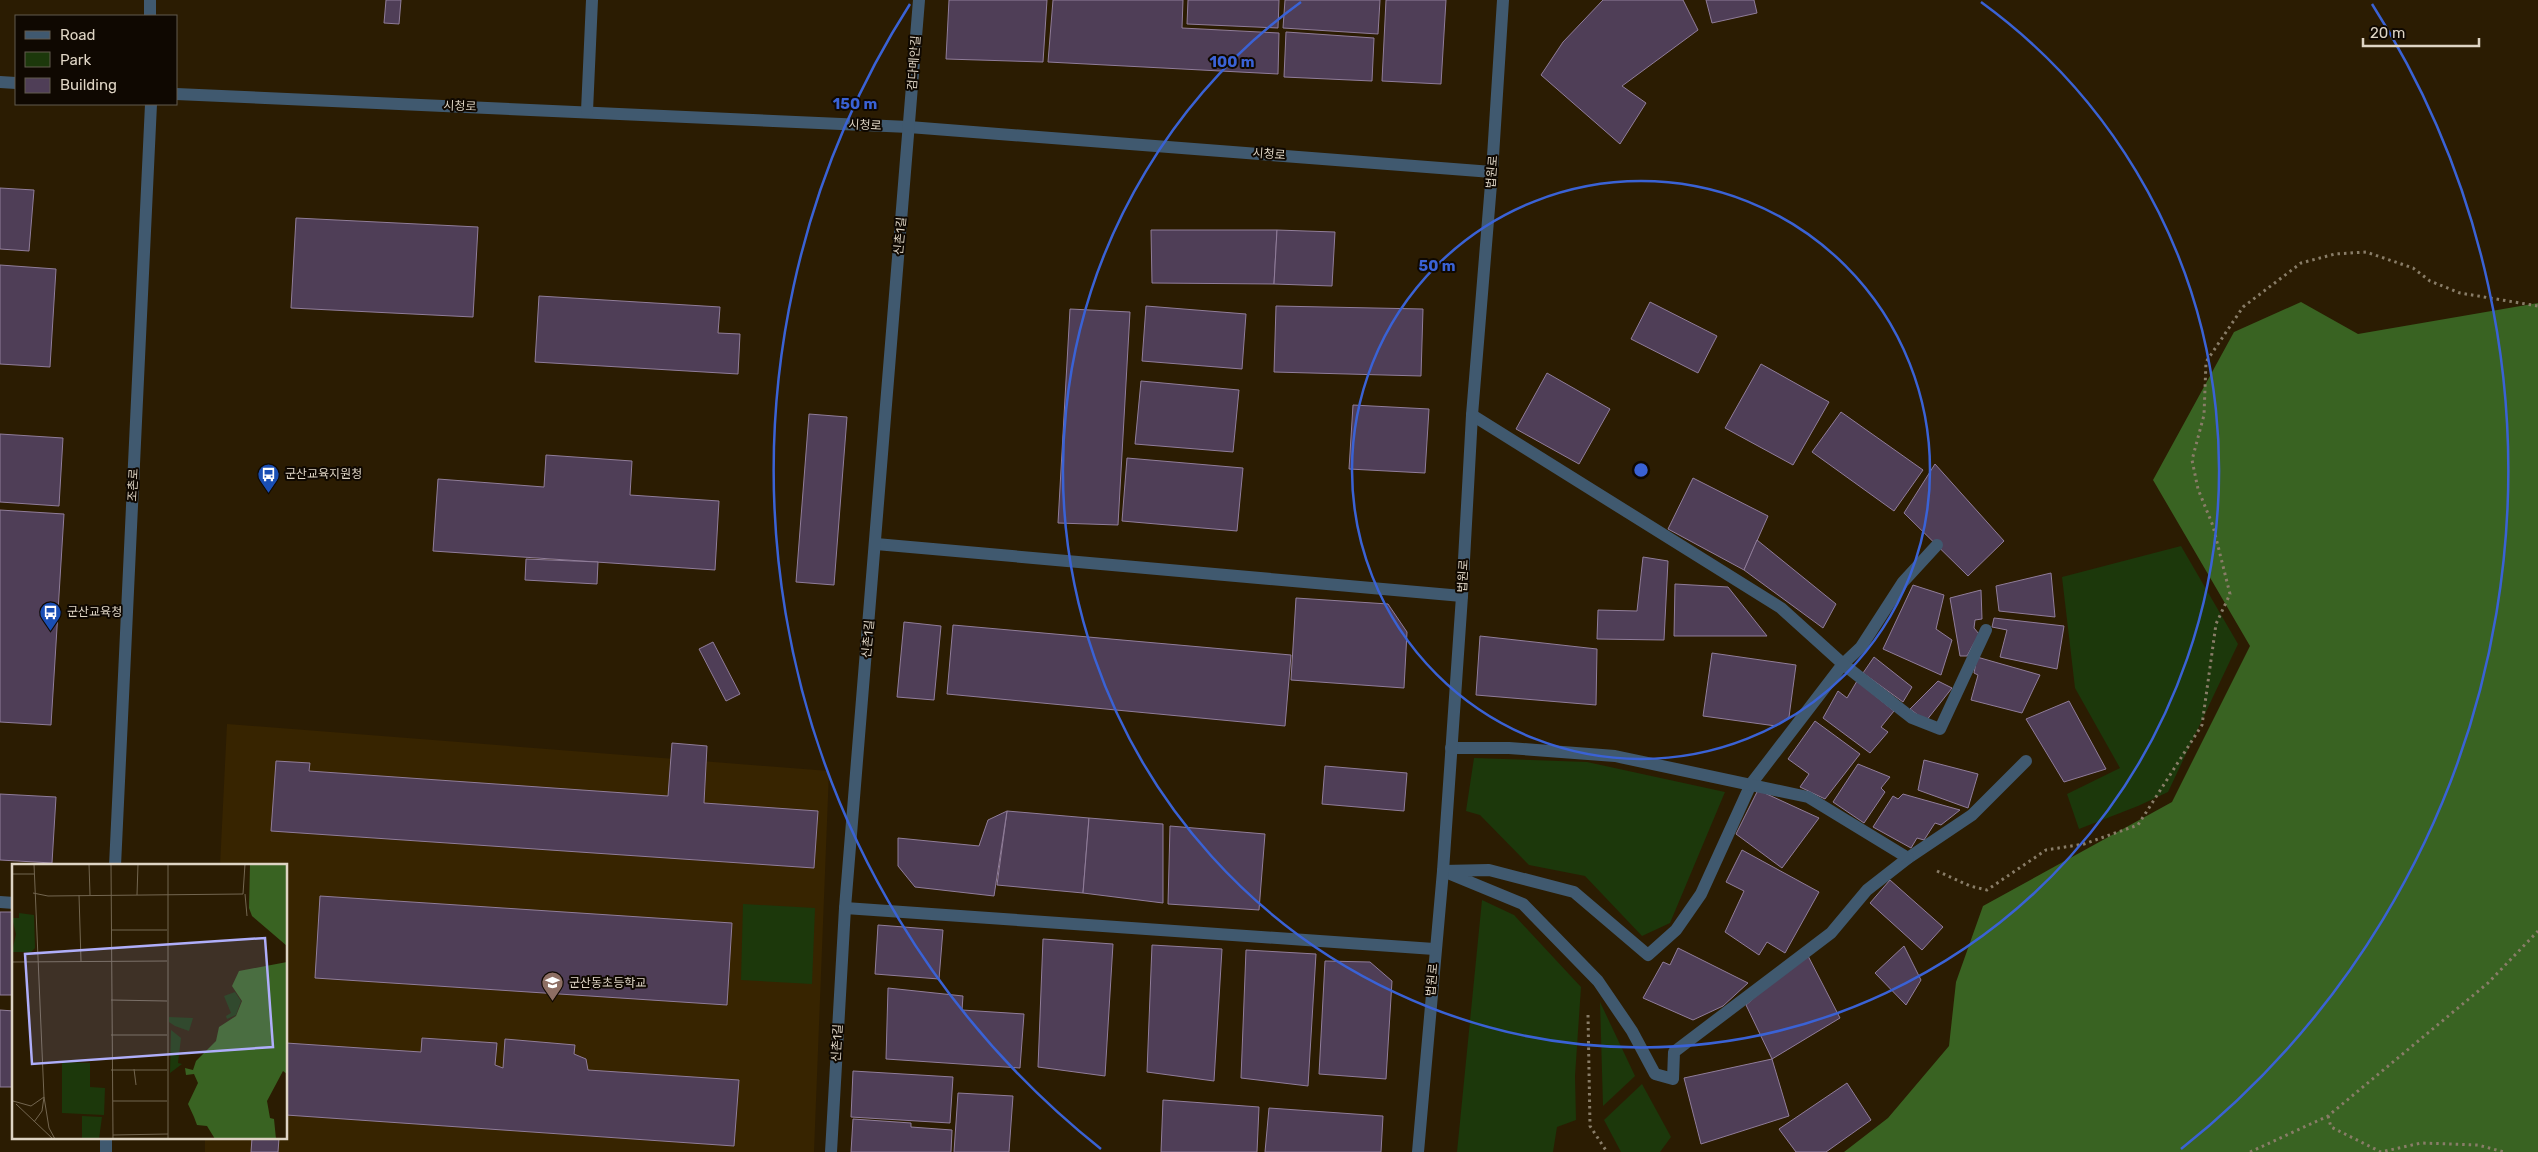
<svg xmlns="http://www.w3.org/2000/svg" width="2538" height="1152" viewBox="0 0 2538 1152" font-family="Rubik,'Noto Sans KR',sans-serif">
<rect width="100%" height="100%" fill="#2b1c02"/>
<!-- built -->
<path fill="#372400" d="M227 724 829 771 814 1152H205V1138H286V866H220Z"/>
<!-- green -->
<g fill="#1c380b">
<path d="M2181 546 2238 644 2168 792 2138 806 2079 829 2067 794 2120 768 2075 688 2062 577Z"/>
<path d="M1474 758 1587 762 1725 792 1670 923 1642 936 1585 876 1529 865 1480 815 1466 811Z"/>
<path d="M1482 900 1514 915 1581 987 1575 1076 1576 1120 1557 1127 1553 1152H1457Z"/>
<path d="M743 904 815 908 812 984 741 980Z"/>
<path d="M1600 1002 1635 1076 1603 1106Z"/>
<path d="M1642 1084 1671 1137 1660 1152H1621L1604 1120Z"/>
</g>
<!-- forest -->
<path fill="#396322" d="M2301 302 2358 334 2538 303V1152H1844L1888 1118 1949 1046 1956 982 1983 906 2172 802 2250 646 2153 480 2234 332Z"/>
<!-- building -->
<g fill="#4f3e57" stroke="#907d9a">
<path d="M386 0H401L399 24 384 23Z"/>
<path d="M949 0H1047L1043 62 946 59Z"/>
<path d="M1053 0H1183L1182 28 1279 33 1278 74 1048 62Z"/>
<path d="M1188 0H1279L1278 28 1187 24Z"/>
<path d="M1285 0H1380L1378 34 1283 28Z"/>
<path d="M1386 0H1446L1441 84 1382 81Z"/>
<path d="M1603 0H1683L1698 30 1622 86 1646 103 1620 144 1541 75 1563 42Z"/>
<path d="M1706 0H1754L1757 13 1712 23Z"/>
<path d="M1286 32 1374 38 1372 81 1284 77Z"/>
<path d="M0 188 34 190 29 251 0 249Z"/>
<path d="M296 218 478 227 473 317 291 308Z"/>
<path d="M1151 230H1277L1274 284 1152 283Z"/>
<path d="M1277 230 1335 232 1332 286 1274 284Z"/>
<path d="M0 265 56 269 50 367 0 364Z"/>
<path d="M539 296 720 307 718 333 740 334 738 374 535 362Z"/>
<path d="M1650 302 1717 336 1698 373 1631 339Z"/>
<path d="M1146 306 1246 314 1242 369 1142 361Z"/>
<path d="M1276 306 1423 309 1421 376 1274 372Z"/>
<path d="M1070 309 1130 312 1118 525 1058 523Z"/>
<path d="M1761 364 1829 402 1793 465 1725 428Z"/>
<path d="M1547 373 1610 409 1579 464 1516 429Z"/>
<path d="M1141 381 1239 390 1233 452 1135 444Z"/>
<path d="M1353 405 1429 409 1425 473 1349 469Z"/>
<path d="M1841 412 1923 470 1894 511 1812 452Z"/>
<path d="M809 414 847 417 834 585 796 582Z"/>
<path d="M0 434 63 438 59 506 0 502Z"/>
<path d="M546 455 632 461 630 495 719 501 715 570 433 551 438 479 544 487Z"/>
<path d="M1127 458 1243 468 1237 531 1122 521Z"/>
<path d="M1935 464 2004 541 1968 576 1904 513Z"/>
<path d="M1693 478 1768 516 1744 570 1668 529Z"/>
<path d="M0 510 64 514 51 725 0 722Z"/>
<path d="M1757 540 1836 604 1823 628 1744 570Z"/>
<path d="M1643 557 1668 561 1664 640 1597 639 1598 610 1637 611Z"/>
<path d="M526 559 598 562 597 584 525 580Z"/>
<path d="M2051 573 2055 617 1999 611 1996 586Z"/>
<path d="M1675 584 1728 587 1767 636H1674Z"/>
<path d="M1913 585 1944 595 1936 629 1952 640 1941 675 1883 649Z"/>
<path d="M1981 590 1982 619 1975 620 1974 628 1979 634 1967 656H1960L1950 598Z"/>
<path d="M1296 598 1388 604 1407 632 1404 688 1291 680Z"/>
<path d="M1994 618 2064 626 2057 669 2000 657 2007 630 1992 627Z"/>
<path d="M904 622 941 626 934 700 897 697Z"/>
<path d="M953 625 1291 655 1285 726 947 694Z"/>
<path d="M1480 636 1597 649 1596 705 1476 695Z"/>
<path d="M713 642 740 694 726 701 699 649Z"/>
<path d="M1712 653 1796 665 1789 717 1776 726 1703 716Z"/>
<path d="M1874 657 1912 687 1903 702 1863 673Z"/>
<path d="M1977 657 2040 675 2022 713 1971 700 1978 675 1974 673Z"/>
<path d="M1857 681 1894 711 1881 727 1888 732 1870 753 1823 718 1838 691 1847 698Z"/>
<path d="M1938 681 1952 688 1926 721 1910 709Z"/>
<path d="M2069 701 2106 769 2064 782 2026 719Z"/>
<path d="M1815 721 1860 754 1825 799 1800 787 1809 774 1788 759Z"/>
<path d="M672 743 707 746 704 803 818 811 814 868 271 831 276 761 310 763 309 771 668 796Z"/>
<path d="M1924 760 1978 774 1968 808 1918 790Z"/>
<path d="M1858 764 1890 777 1881 788 1885 792 1864 823 1833 802Z"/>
<path d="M1325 766 1407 773 1404 811 1322 804Z"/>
<path d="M1758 790 1819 818 1782 868 1736 834Z"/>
<path d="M0 794 56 797 52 863 0 860Z"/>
<path d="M1903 794 1960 810 1941 825 1935 823 1924 840 1917 838 1911 848 1873 827 1893 796 1898 799Z"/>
<path d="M1007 811 1089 818 1083 893 997 885Z"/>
<path d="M1007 811 994 896 915 887 898 866V838L979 846 988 820Z"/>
<path d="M1089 818 1163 824V903L1083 893Z"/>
<path d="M1170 826 1265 834 1259 910 1168 904Z"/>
<path d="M1742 850 1819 892 1785 953 1767 942 1759 955 1725 932 1744 891 1726 882Z"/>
<path d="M1890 880 1943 927 1922 950 1870 903Z"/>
<path d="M320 896 732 923 727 1005 315 978Z"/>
<rect x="0" y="912" width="14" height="83"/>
<path d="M878 925 943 930 939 979 875 974Z"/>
<path d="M1043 939 1113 944 1105 1076 1038 1067Z"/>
<path d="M1152 945 1222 949 1214 1081 1147 1072Z"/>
<path d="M1904 946 1921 980 1906 1005 1875 973Z"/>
<path d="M1678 948 1748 983 1723 1006 1693 1020 1643 998 1663 962 1670 965Z"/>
<path d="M1246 950 1316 954 1308 1086 1241 1078Z"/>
<path d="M1806 952 1840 1018 1772 1059 1746 1005Z"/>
<path d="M1325 961 1370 962 1392 981 1386 1079 1319 1074Z"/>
<path d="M888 988 963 996 962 1010 1024 1014 1020 1068 886 1059Z"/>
<path d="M0 1010 14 1011V1087H0Z"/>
<path d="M422 1038 497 1043 495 1065 503 1068 505 1039 575 1045 574 1054 586 1059 588 1070 739 1080 734 1146 286 1115V1043L421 1052Z"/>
<path d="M1772 1059 1789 1116 1701 1144 1684 1078Z"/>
<path d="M853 1071 953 1077 950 1123 851 1117Z"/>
<path d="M1847 1083 1871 1120 1826 1152H1796L1779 1129Z"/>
<path d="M958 1093 1013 1096 1009 1152H954Z"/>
<path d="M1163 1100 1259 1107 1257 1152H1161Z"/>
<path d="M1269 1108 1383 1116 1381 1152H1265Z"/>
<path d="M853 1119 911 1123V1127L952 1130 951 1152H851Z"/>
<path d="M252 1138H279L278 1152H251Z"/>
</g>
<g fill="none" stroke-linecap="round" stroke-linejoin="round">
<!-- path -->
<g stroke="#897d68" stroke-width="3" stroke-dasharray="2.5 4" stroke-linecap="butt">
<path d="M1937 871 1970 886 1987 890 2046 850 2084 844 2138 825 2202 725 2216 624 2230 594 2213 526 2198 489 2192 460 2204 415 2206 362 2243 307 2301 263 2335 254 2366 252 2413 268 2430 281 2460 293 2538 306"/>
<path d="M1588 1015 1590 1126 1607 1152"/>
<path d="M2328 1116 2331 1127 2381 1152 2421 1143 2478 1145 2504 1152"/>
<path d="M2250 1152 2328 1116 2488 983 2538 931"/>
</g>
<!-- minor -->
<g stroke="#40596f" stroke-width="12">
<path d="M150 0V16"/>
<path d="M0 82 16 83"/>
<path d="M176 94 909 127 1492 172"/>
<path d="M587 111 592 0"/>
<path d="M1472 415 1781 608 1843 664 1861 647 1903 582 1937 545"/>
<path d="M876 544 1462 596"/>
<path d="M1986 630 1940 729 1912 718 1843 664 1751 784 1701 894 1676 930 1648 955 1574 892 1489 870 1443 871 1523 904 1598 981 1632 1031 1655 1074 1673 1079 1674 1052 1831 933 1867 890 1908 858 1972 815 2026 761"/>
<path d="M1451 748H1509L1615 756 1808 797 1908 858"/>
<path d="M115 866 151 104"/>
<path d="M0 902 14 903"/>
<path d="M845 908 1434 949"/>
<path d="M106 1152V1138"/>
<path d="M831 1152 845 908 919 0"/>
<path d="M1418 1152 1443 871 1462 596 1472 415 1492 172 1503 0"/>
</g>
</g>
<!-- distance rings -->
<g fill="none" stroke="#3a62d5" stroke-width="2.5">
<circle cx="1641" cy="470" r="289"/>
<path d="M1981 2A578 578 0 1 1 1301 2"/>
<path d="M1101 1149A867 867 0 0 1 910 4M2372 4A867 867 0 0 1 2181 1149"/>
</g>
<!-- icons -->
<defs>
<symbol id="bus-pin" viewBox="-11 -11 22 30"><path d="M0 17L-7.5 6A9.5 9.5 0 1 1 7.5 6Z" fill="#1a4fb4" stroke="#0f0801"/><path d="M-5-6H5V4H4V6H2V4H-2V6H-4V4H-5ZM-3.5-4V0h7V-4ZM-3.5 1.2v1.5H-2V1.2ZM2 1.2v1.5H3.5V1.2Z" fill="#fff"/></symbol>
<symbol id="school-pin" viewBox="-11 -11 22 30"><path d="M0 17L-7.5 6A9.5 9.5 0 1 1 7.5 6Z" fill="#8d6e63" stroke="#0f0801"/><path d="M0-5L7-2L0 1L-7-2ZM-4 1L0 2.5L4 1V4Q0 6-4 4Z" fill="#fff"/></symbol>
</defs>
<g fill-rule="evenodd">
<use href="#bus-pin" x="256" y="462" width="25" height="34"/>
<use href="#bus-pin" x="38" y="600" width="25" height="34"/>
<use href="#school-pin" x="540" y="970" width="25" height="34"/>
</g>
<g text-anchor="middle" stroke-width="4" stroke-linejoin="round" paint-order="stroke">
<!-- street labels -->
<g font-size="12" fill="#ded4c4" stroke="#0f0801">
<text transform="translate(914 63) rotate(-86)" y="4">검다메안길</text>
<text transform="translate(460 106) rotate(2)" y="4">시청로</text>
<text transform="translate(865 125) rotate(3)" y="4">시청로</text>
<text transform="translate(1269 154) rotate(4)" y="4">시청로</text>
<text transform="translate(1492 172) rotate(-86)" y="4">법원로</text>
<text transform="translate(900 236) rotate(-85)" y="4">신촌1길</text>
<text transform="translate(133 485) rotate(-87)" y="4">조촌로</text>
<text transform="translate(1463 576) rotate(-87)" y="4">법원로</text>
<text transform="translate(868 639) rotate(-85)" y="4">신촌1길</text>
<text transform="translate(1432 980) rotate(-85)" y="4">법원로</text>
<text transform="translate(837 1043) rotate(-87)" y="4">신촌1길</text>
</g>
<!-- poi labels -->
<g font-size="12" fill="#ded4c4" stroke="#0f0801" text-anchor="start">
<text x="285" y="478">군산교육지원청</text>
<text x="67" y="616">군산교육청</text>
<text x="569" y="987">군산동초등학교</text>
</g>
</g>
<!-- overview -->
<g transform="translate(12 864)">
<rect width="275" height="275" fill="#2b1c02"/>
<path d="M7 49 22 51 23 84 19 88H0L4 70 0 54H7ZM223 128 229 137 224 151 215 155 214 152 219 149 212 132ZM157 153 181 154 177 167 163 162 157 158ZM159 166 169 174 166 199 170 200 158 209ZM50 198 78 199V223L93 224 92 251 50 249ZM70 252 90 253 87 275H70Z" fill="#1c380b"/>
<path d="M238 0H275V82L240 52 237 44ZM275 98V210L271 207 255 237 258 254 262 255 264 275H203L195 262 185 261 182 253 176 240 186 219 182 210 174 211 173 204 181 206 184 197 204 177 207 163 224 152 230 137 220 122 227 107Z" fill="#396322"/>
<path fill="none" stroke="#736650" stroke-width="1" d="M22 0 32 233 30 247 22 258M77 0 78 31M99 0 101 275M156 0V275M0 10H22M21 29 36 32 231 30 233 0M233 30 235 52M67 31 69 97M125 31 126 0M100 66H155M0 98 155 97M99 136 155 137M99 171H155M122 205 124 221M99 206H155M1 237 19 242 32 233 37 264 43 275M101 237H155M4 240 41 275M101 271 156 270"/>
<path fill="#afaefa" fill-opacity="0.15" stroke="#afaefa" stroke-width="2.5" d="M253 74 261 183 20 200 13 90Z"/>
<rect width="275" height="275" fill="none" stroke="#ded4c4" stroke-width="2.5"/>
</g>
<circle cx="1641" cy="470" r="8" fill="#3a62d5" stroke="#0f0801" stroke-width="2.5"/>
<g font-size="15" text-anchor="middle" font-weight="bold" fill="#3a62d5" stroke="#0f0801" stroke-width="4" stroke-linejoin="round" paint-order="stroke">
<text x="1232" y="67">100 m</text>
<text x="855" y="109">150 m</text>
<text x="1437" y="271">50 m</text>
</g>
<!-- legend -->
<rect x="15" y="15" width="162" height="90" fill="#0f0801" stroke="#625a4f"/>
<rect x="25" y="31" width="25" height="8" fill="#40596f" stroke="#625a4f"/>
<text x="60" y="40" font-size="15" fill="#ded4c4">Road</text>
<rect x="25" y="52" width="25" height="15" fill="#1c380b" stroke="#625a4f"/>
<text x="60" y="65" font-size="15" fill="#ded4c4">Park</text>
<rect x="25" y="78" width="25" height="15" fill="#4f3e57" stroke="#625a4f"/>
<text x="60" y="90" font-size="15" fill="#ded4c4">Building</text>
<!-- scale -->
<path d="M2363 38v8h116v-8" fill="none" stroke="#ded4c4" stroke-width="2.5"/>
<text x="2370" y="38" font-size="15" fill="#ded4c4" stroke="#0f0801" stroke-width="4" paint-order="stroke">20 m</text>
</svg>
